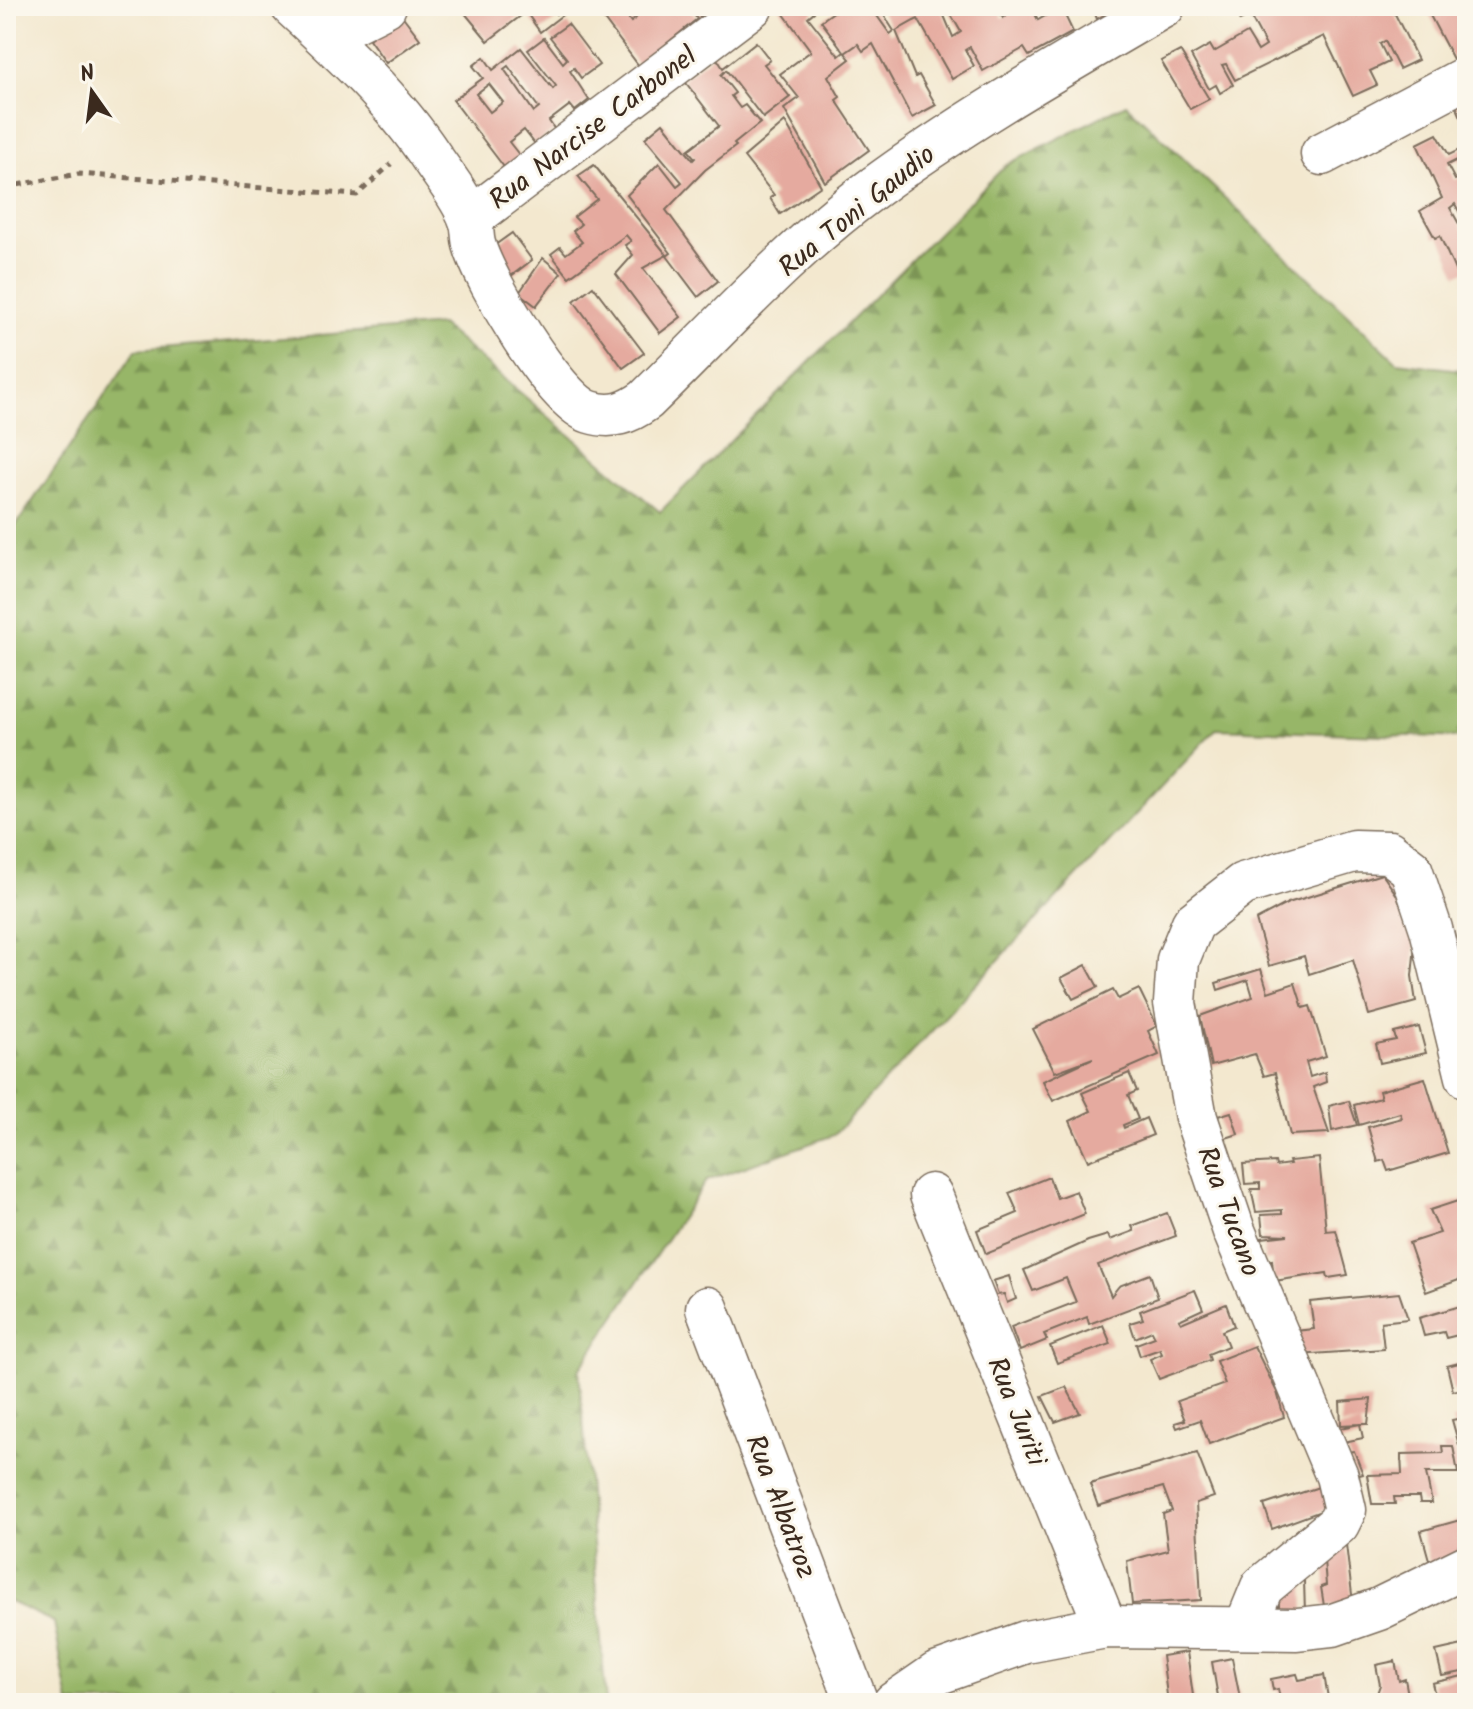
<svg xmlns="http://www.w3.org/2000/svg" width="1473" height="1709" viewBox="0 0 1473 1709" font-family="Kalam,sans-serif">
<defs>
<pattern id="forest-firs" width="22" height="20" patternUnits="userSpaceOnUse" patternTransform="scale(2)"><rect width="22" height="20" fill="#97b668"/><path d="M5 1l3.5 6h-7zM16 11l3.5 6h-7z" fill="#7c9455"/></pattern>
</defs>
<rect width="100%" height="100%" fill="#fbf7ec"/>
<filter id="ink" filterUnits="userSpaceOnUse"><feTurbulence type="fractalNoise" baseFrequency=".0125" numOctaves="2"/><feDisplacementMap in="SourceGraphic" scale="16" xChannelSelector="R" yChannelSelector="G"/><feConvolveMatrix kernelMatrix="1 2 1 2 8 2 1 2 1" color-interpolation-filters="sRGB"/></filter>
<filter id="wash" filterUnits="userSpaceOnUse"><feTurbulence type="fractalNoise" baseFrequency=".006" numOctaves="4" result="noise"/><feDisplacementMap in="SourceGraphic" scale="32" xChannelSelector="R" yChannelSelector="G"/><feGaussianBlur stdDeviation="1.8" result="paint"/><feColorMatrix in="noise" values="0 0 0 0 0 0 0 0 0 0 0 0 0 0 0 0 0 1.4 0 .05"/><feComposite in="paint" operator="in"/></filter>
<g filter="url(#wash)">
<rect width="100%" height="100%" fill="#f3e8cf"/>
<!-- forest -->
<path fill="url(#forest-firs)" stroke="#697043" stroke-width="2" d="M1126 104 1397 362 1467 371V738L1216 729 834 1135 706 1181 579 1370 606 1703H69L54 1622 6 1600V836L14 813 6 726V540L136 350 441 325 660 512 1006 165Z"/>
<g id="blocks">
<!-- building -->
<g fill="#e5aa9f" fill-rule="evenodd">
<path d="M459 6H550L556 14 566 6H574L540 32 526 12 488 41Z"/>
<path d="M594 6H619L631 22 636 18 628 6H653L656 10 658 6H688L697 19 639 66Z"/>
<path d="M692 6H714L700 17Z"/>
<path d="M778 6H809L814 12 808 17 839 56 844 52 821 21 842 6H870L890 34 894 31 878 6H902L906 13 915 6H940L953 37 961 32 946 6H996L1003 18 1006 16 1001 6H1031L1038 20 1061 7 1073 32 1029 56 1024 48 983 71 970 47 965 50 974 66 952 79 918 19 914 21 896 31 915 77 919 75 936 105 912 118 873 44 863 51 858 44 845 53 850 59 828 76 840 97 836 100 869 150 825 182 784 109 799 98 780 74 811 51Z"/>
<path d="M1092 6H1121L1097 19Z"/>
<path d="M1232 6H1322L1326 13 1330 11 1327 6H1352L1359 17 1354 6H1391L1418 60 1399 69 1385 41 1380 44 1389 62 1370 71 1377 85 1353 96 1324 36 1235 80 1226 64 1222 65 1233 85 1220 93 1216 85 1209 89 1191 56 1210 45 1214 52 1247 33 1258 51 1266 46 1250 16 1240 21Z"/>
<path d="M1425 6H1454L1467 30V51L1453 59Z"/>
<path d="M401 14 420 39 386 63 369 39Z"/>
<path d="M568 24 599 65 581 78 574 68 570 71 589 100 575 111 570 105 549 121 555 130 535 144 524 130 509 142 520 156 504 167 453 100 483 78 473 66 484 57 493 70 521 48 553 89 556 86 528 50 544 38 563 63 567 59 550 37ZM508 66 539 108 534 112 504 69ZM489 84 503 102 490 112 476 94Z"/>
<path d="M756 42 770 60 764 64 790 97 763 118 726 70 721 75 735 93 731 96 740 108 745 105 760 123 734 144 736 146 705 170 666 210 718 281 698 297 667 256 671 253 627 195 659 163 677 186 682 182 645 138 663 123 693 160 695 158 688 150 719 126 683 79 714 54 723 68Z"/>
<path d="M1180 51 1209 99 1190 109 1161 61Z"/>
<path d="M1467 89V130L1452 97Z"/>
<path d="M785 122 821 186 780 214 770 198 774 195 744 157Z"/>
<path d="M1437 134 1449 155 1467 146V176L1459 159 1447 165 1455 180 1461 177 1467 184V226L1455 204 1450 208 1467 238V270L1457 275 1440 236 1435 238 1420 211 1442 198 1417 144Z"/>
<path d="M594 165 667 255 643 268 681 317 660 333 616 274 633 255 625 245 631 241 626 235 569 277 551 254 560 247 566 254 582 242 573 231 581 224 574 217 597 199 578 176Z"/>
<path d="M512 233 532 260 511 276 491 248Z"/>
<path d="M543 258 561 273 536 306 519 293Z"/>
<path d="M593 286 644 353 623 368 574 301Z"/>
<path d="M1382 874 1401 901 1415 945 1412 976 1416 1002 1369 1015 1353 960 1309 974 1304 956 1269 966 1256 920 1288 903Z"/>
<path d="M1086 965 1098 987 1073 999 1061 978Z"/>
<path d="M1261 969 1268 992 1295 983 1303 1008 1310 1006 1326 1056 1306 1062 1310 1077 1325 1072 1326 1082 1313 1087 1329 1133 1290 1135 1275 1073 1264 1076 1255 1054 1211 1066 1200 1016 1253 997 1248 980 1218 990 1216 983Z"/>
<path d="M1139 989 1157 1026 1148 1031 1159 1055 1053 1101 1043 1081 1093 1058 1055 1072 1033 1029 1113 990 1118 999Z"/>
<path d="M1419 1027 1426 1053 1380 1063 1376 1044 1396 1040 1394 1033Z"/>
<path d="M1129 1073 1137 1091 1128 1095 1138 1119 1123 1125 1124 1128 1146 1118 1153 1135 1088 1161 1070 1121 1091 1111 1082 1093Z"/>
<path d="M1425 1078 1448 1153 1388 1171 1384 1160 1378 1162 1368 1127 1402 1118 1400 1113 1359 1125 1354 1105 1381 1098 1379 1091Z"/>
<path d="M1349 1101 1357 1125 1332 1131 1329 1106Z"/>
<path d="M1231 1112 1238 1134 1223 1139 1218 1116Z"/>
<path d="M1319 1158 1326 1231 1336 1230 1348 1275 1328 1278 1327 1273 1274 1281 1272 1260 1265 1261 1262 1238 1288 1235 1263 1234 1261 1215 1282 1214V1210L1256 1212 1251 1189H1260V1183L1245 1184 1243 1164 1275 1162 1276 1166 1290 1164 1289 1161Z"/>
<path d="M1049 1177 1057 1198 1076 1191 1085 1214 986 1254 977 1230 1018 1213 1009 1193Z"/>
<path d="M1467 1198V1277L1426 1292 1409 1243 1440 1233 1430 1210Z"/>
<path d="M1167 1213 1176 1236 1098 1265 1111 1296 1119 1286 1150 1274 1158 1298 1089 1324 1087 1317 1044 1334 1047 1340 1020 1351 1011 1327 1076 1302 1066 1278 1033 1291 1024 1270 1088 1241 1108 1235 1110 1240 1134 1231 1132 1226Z"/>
<path d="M1009 1276 1016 1299 1007 1303 1004 1294 998 1295 993 1281Z"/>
<path d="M1195 1290 1203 1309 1179 1320 1181 1323 1226 1304 1234 1326 1222 1331 1228 1346 1208 1354 1210 1360 1159 1379 1150 1359 1162 1354 1160 1349 1140 1356 1136 1344 1155 1337 1152 1331 1135 1338 1130 1323 1143 1319 1140 1311Z"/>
<path d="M1399 1293 1408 1319 1381 1322 1384 1349 1298 1355 1295 1331 1314 1329 1310 1302Z"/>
<path d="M1467 1304V1388L1453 1391 1447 1366 1463 1362 1458 1335 1446 1338 1444 1332 1424 1336 1419 1318Z"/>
<path d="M1103 1325 1111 1344 1057 1363 1050 1346Z"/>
<path d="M1254 1346 1277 1392 1284 1417 1209 1444 1200 1420 1177 1428 1175 1423 1185 1420 1177 1401 1225 1384 1216 1361Z"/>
<path d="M1066 1387 1080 1413 1055 1422 1042 1396Z"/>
<path d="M1371 1399 1368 1424H1360L1363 1438 1339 1443 1335 1429 1360 1424 1341 1425 1340 1402Z"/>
<path d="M1467 1417V1444L1459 1445 1452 1420Z"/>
<path d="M1442 1446H1453L1458 1473H1426L1432 1503H1420L1419 1497H1394L1395 1504H1372L1367 1475 1402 1474 1401 1454 1443 1453Z"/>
<path d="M1354 1451 1363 1474 1356 1476 1347 1452Z"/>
<path d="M1197 1453 1214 1497 1196 1503 1201 1600 1132 1604 1127 1561 1168 1550 1163 1514 1172 1511 1163 1487 1098 1506 1090 1484Z"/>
<path d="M1325 1485 1332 1507 1272 1529 1264 1505Z"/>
<path d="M1467 1518V1553L1431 1567 1421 1531Z"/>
<path d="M1345 1536 1353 1603 1324 1606 1321 1587 1326 1585 1323 1547Z"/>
<path d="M1304 1580 1305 1613H1280L1276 1583Z"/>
<path d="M1467 1644V1671L1442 1676 1436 1651Z"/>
<path d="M1187 1652 1194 1703H1168L1162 1656Z"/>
<path d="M1232 1658 1241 1703H1219L1212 1662Z"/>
<path d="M1395 1661 1399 1681 1405 1679 1409 1700 1403 1703H1350L1348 1696 1375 1699 1380 1685 1376 1665Z"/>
<path d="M1297 1674 1299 1680 1324 1675 1329 1703H1281L1278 1689 1273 1690 1271 1679Z"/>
<path d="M1467 1675V1697L1437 1703 1432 1683Z"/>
</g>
</g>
</g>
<g filter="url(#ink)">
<use href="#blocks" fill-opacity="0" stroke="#7b6c5c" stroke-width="2"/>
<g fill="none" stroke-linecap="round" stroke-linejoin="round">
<defs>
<g id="minor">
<path d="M292 6C342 52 394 100 432 158 444 176 463 199 470 220 473 227 472 236 474 244 484 280 554 400 590 412 612 419 628 413 646 400 719 329 789 250 872 189 964 121 1065 64 1164 6"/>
<path d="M325 36 385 6"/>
<path d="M1322 154 1467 77"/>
<path d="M470 219 752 6"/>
<path d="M931 1195 1106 1627"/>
<path d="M707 1308 857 1703"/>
<path d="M1246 1626 1262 1587 1338 1524 1345 1510 1337 1476 1234 1231 1196 1118 1175 1003 1178 960 1193 923 1243 884 1354 851 1389 852 1411 869 1431 929 1467 1077"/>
<path d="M894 1703 936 1674 1026 1642 1106 1627 1297 1629 1333 1625 1379 1609 1467 1566"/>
</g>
</defs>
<!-- minor casing -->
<use href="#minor" stroke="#7b6c5c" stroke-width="45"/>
<!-- path -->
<path stroke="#7b6c5c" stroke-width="5" stroke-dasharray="6 6" stroke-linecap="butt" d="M6 187 78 174 357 195 391 164"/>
<!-- minor -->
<use href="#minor" stroke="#fff" stroke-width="42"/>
</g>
</g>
<g text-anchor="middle" stroke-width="6" stroke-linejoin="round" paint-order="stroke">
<!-- street labels -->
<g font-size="28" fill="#3b2a1e" stroke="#fbf7ec">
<text transform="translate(592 127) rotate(-37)" y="10">Rua Narcise Carbonel</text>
<text transform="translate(856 210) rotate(-39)" y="10">Rua Toni Gaudio</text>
<text transform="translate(1230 1211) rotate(70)" y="10">Rua Tucano</text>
<text transform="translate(1018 1411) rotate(68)" y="10">Rua Juriti</text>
<text transform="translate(782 1506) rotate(69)" y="10">Rua Albatroz</text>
</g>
</g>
<!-- margin -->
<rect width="1473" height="1709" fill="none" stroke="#fbf7ec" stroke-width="32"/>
<!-- north arrow -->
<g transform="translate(92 92) rotate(346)" stroke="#fbf7ec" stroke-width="6" paint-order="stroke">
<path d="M0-6L14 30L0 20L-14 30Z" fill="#3b2a1e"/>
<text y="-12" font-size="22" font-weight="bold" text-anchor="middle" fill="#3b2a1e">N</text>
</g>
</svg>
